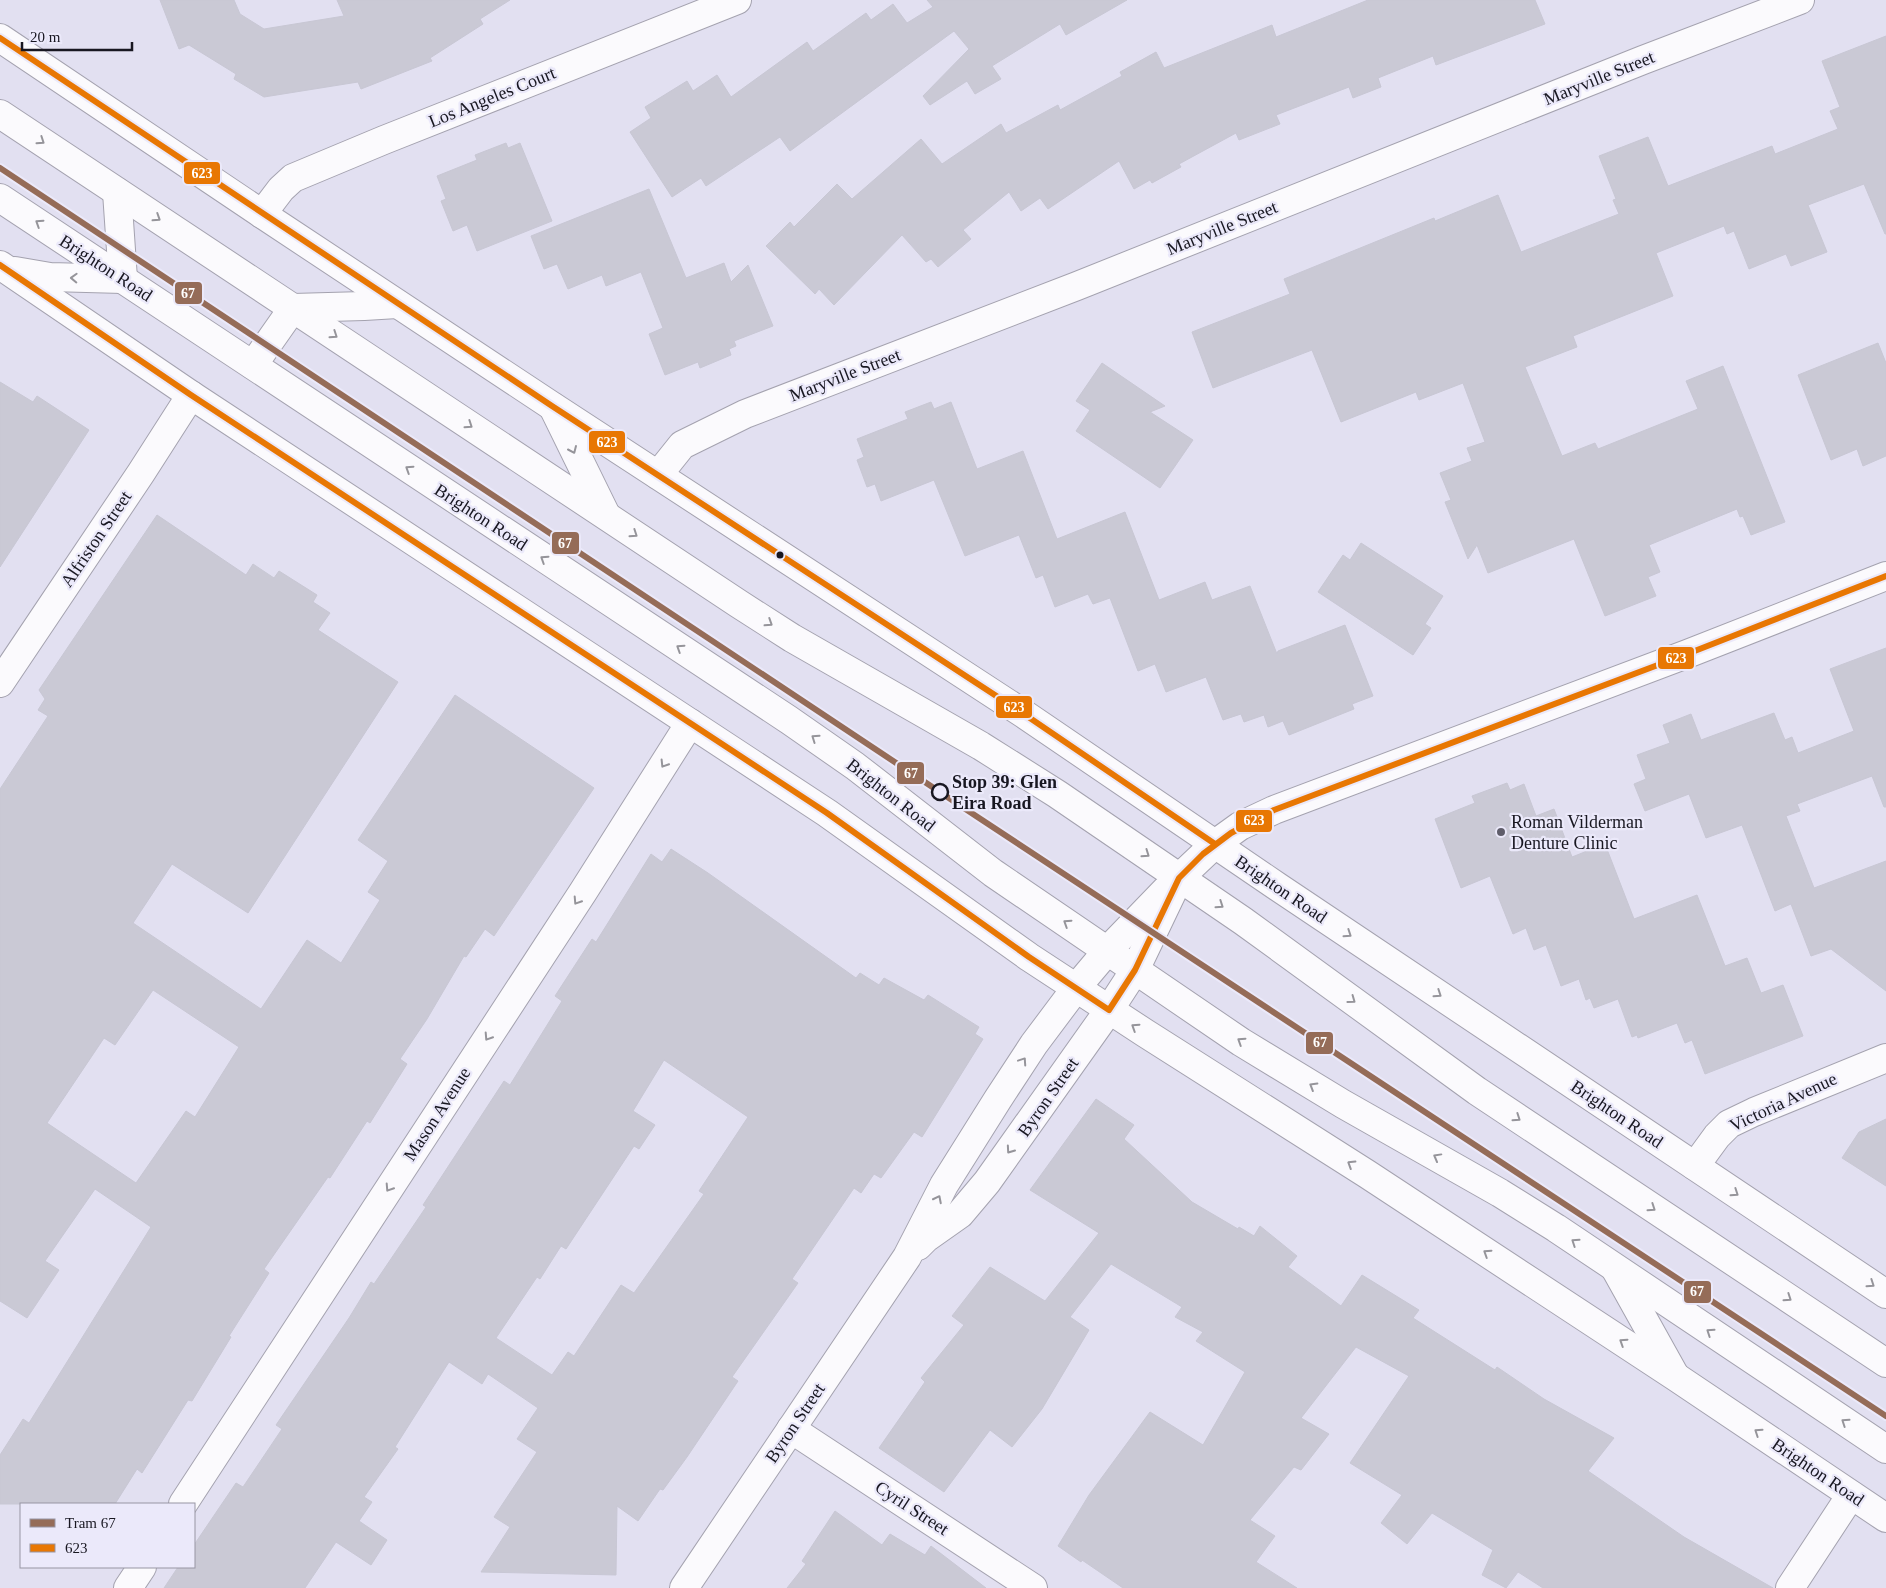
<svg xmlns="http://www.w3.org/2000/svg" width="1886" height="1588" viewBox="0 0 1886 1588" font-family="'Times New Roman',serif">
<rect width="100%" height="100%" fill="#e2e0f1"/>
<!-- building -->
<g fill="#cac9d5" stroke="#c8c7d4" fill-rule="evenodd">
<path d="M160 0H234L240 14 264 29 344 16 337 0H510L480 19 483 24 430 58 432 61 361 89 358 82 264 97 234 79 236 74 189 45 179 49Z"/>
<path d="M927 0H1127L1066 35 1060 24 992 66 1001 79 975 94 967 81 930 105 923 96 969 49 954 31 790 151 780 137 706 186 701 178 672 197 630 132 651 118 645 107 687 81 693 91 717 75 731 97 807 42 813 51 866 13 871 20 893 4 907 23 933 7Z"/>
<path d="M1368 0H1535L1545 24 1436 65 1433 56 1378 78 1381 87 1353 98 1349 87 1276 115 1280 124 1239 140 1236 133 1179 164 1181 167 1152 183 1150 180 1134 189 1119 161 1048 209 1040 198 1021 211 1009 192 963 230 971 239 938 267 931 259 926 262 902 235 834 305 819 289 815 294 766 246 790 222 794 227 837 184 852 199 921 139 942 164 1001 124 1006 133 1058 105 1060 110 1122 76 1120 72 1156 52 1164 68 1272 25 1276 37Z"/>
<path d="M1886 36V234H1885L1864 184 1808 205 1827 252 1791 266 1786 254 1749 269 1734 231 1727 234 1724 226 1656 253 1673 296 1573 336 1577 347 1525 367 1562 456 1595 443 1598 449 1698 409 1686 381 1723 366 1785 522 1751 535 1743 516 1740 517 1737 509 1649 545 1660 572 1648 577 1656 596 1605 616 1574 539 1488 573 1477 545 1468 559 1445 502 1451 500 1440 473 1472 461 1467 448 1485 442 1463 383 1419 400 1416 392 1341 422 1312 350 1213 388 1192 332 1290 294 1284 279 1434 218 1435 221 1498 195 1521 252 1619 214 1613 200 1616 199 1599 156 1648 137 1668 186 1772 146 1775 154 1838 129 1830 111 1840 107 1822 61Z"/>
<path d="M506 143 508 148 520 143 552 221 477 251 467 225 453 231 441 201 446 199 437 176 477 160 475 155Z"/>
<path d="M649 189 686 278 724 263 731 282 748 265 773 326 734 341 736 346 729 349 731 355 700 368 698 362 665 375 649 334 663 328 641 272 606 286 602 275 568 289 557 264 544 269 531 236Z"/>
<path d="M1878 343 1886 363V456L1863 466 1857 449 1831 460 1798 375Z"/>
<path d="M1102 363 1165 406 1150 412 1193 440 1160 488 1076 431 1090 410 1076 401Z"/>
<path d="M0 382 33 402 37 396 89 430 0 567Z"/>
<path d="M931 402 934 409 951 402 977 469 1023 451 1057 539 1125 512 1159 600 1205 582 1212 600 1250 586 1277 654 1278 651 1345 625 1373 696 1352 704 1354 709 1289 735 1283 721 1268 727 1264 715 1244 722 1241 714 1223 720 1206 677 1166 692 1155 664 1138 671 1110 598 1093 604 1088 594 1055 607 1043 575 1036 578 1019 535 965 556 934 480 881 501 875 484 867 487 857 460 864 457 857 439 908 419 905 412Z"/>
<path d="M157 515 246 575 253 564 274 578 279 571 317 595 313 602 330 613 318 630 398 682 248 913 172 864 133 923 261 1009 307 940 341 963 380 900 368 892 388 861 358 840 455 695 594 788 494 936 485 929 466 957 464 956 427 1019 400 1059 407 1064 370 1123 367 1121 330 1178 328 1177 264 1269 269 1273 229 1336 231 1337 192 1401 188 1400 142 1473 137 1469 115 1504H0V1455L23 1419 29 1423 151 1227 95 1189 45 1261 59 1270 27 1318 0 1301V789L48 716 38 710 45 699 39 690ZM153 990 239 1047 195 1117 186 1111 136 1183 47 1123 104 1038 115 1045Z"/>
<path d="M1361 543 1443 596 1425 624 1431 628 1413 655 1318 592 1343 555 1350 560Z"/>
<path d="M1886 648V807H1884L1872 776 1797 804 1800 811 1786 816 1814 888 1886 861V991L1831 949 1811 956 1791 904 1775 911 1742 825 1706 838 1689 794 1645 811 1634 784 1646 779 1637 755 1670 743 1663 725 1691 714 1701 740 1774 713 1785 740 1792 737 1798 753 1854 731 1830 669Z"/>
<path d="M1507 783 1510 790 1524 784 1536 816 1554 809 1572 857 1605 844 1634 919 1697 895 1725 966 1747 958 1761 993 1783 985 1803 1036 1705 1074 1692 1040 1685 1043 1677 1023 1638 1038 1637 1035 1632 1037 1618 999 1594 1008 1590 998 1586 1000 1579 979 1561 986 1546 945 1534 950 1526 928 1513 934 1490 876 1461 888 1435 819 1475 803 1472 796Z"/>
<path d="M671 849 708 873 856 978 860 973 879 985 884 978 924 1000 928 995 979 1027 975 1034 983 1039 922 1137 914 1132 881 1178 874 1174 861 1193 854 1188 792 1279 798 1283 732 1377 738 1381 687 1457 663 1490 660 1489 638 1521 617 1506 616 1575 481 1572 510 1527 494 1517 537 1452 517 1439 538 1408 488 1374 482 1384 449 1362 395 1447 398 1449 364 1497 372 1502 359 1521 387 1540 371 1565 336 1542 305 1588H164L178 1567H194V1545L236 1483 243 1487 282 1429 276 1425 349 1318 371 1282 374 1284 426 1207 423 1205 504 1081 510 1085 562 1001 555 996 592 939 596 942 651 854 662 862ZM664 1060 748 1117 699 1191 704 1194 634 1293 621 1285 574 1356 568 1352 552 1375 496 1338 537 1277 540 1279 561 1246 566 1249 634 1146 639 1149 655 1125 633 1111Z"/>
<path d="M1096 1099 1134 1125 1124 1139 1192 1202 1238 1229 1239 1227 1254 1236 1260 1226 1297 1256 1288 1267 1341 1306 1362 1275 1419 1310 1413 1318 1495 1370 1497 1367 1544 1399 1614 1438 1588 1471 1684 1537 1773 1588H1543L1518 1572 1506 1588 1482 1575 1493 1550 1432 1513 1407 1544 1381 1523 1402 1495 1350 1463 1409 1376 1356 1347 1301 1418 1329 1434 1301 1470 1294 1467 1250 1520 1275 1536 1256 1562 1297 1588H1123L1082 1560 1081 1562 1058 1546 1089 1495 1150 1412 1203 1445 1245 1372 1196 1341 1203 1332 1175 1317 1182 1307 1111 1264 1070 1317 1089 1330 1042 1409 1012 1447 990 1430 944 1492 879 1448 925 1382 921 1378 964 1325 952 1316 990 1267 1045 1301 1099 1233 1030 1190Z"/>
<path d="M1886 1119V1186L1842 1158 1859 1132Z"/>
<path d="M835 1511 882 1545 890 1534 925 1555 931 1546 986 1588H787L806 1564 802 1561Z"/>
</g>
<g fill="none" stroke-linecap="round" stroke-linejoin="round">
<defs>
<g id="street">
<path d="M262 214 281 189 293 178 384 140 737 0"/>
<path d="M658 475 682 445 745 414 1077 286 1643 60 1800 0"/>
<path d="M0 683 141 473 191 395"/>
<path d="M1695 1166 1717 1136 1729 1124 1754 1112 1886 1058"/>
<path d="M918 1246 926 1238 960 1214 987 1182 1109 1010"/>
<path d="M791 1429 1033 1588"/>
<path d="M183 1504 583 892 690 723"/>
<path d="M128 1588 142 1567"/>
<path d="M684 1588 907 1257 944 1185 998 1099 1034 1044 1076 988"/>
<path d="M1790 1588 1851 1495"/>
</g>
<path id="secondary" d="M1215 844 1240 826 1274 810 1687 654 1886 576"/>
<g id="primary">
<path d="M0 38 262 214 552 406 1024 714 1278 887 1886 1294"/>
<path d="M0 265 191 395 827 813 1029 957 1145 1033 1367 1174 1676 1377 1886 1518"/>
<path d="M15 271 50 277 123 279"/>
<path d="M293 308 364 306 397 304"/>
<path d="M553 407 606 515"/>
<path d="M1179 878 1215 844"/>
<path d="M1076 988 1108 950"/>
<path d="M1109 1010 1135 970"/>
<path d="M1616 1270 1674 1374"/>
</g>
<g id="highway">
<path d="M0 114 739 604 792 638 981 746 1057 794 1243 921 1477 1091 1886 1363"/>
<path d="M117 192 123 279"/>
<path d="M0 198 789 720 855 766 993 873 1241 1042 1343 1104 1500 1193 1556 1228 1886 1449"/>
<path d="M253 365 293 308"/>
<path d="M1108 950 1166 890"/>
<path d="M1135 970 1179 878"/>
</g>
</defs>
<!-- street casing -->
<use href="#street" stroke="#a4a2af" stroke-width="30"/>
<!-- secondary casing -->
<use href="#secondary" stroke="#a4a2af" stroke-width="30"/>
<!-- primary casing -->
<use href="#primary" stroke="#a4a2af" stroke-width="30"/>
<!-- highway casing -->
<use href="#highway" stroke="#a4a2af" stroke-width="30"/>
<!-- street -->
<use href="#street" stroke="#fbfafd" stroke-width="28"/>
<!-- secondary -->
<use href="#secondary" stroke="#fbfafd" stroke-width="28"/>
<!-- primary -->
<use href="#primary" stroke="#fbfafd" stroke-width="28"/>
<!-- highway -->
<use href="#highway" stroke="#fbfafd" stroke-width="28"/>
<defs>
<g id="bus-1">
<path d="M0 38 552 406 1024 714 1215 844"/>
<path d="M0 265 191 395 827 813 1029 957 1109 1010 1135 970 1179 878 1203 854 1231 833 1274 810 1687 654 1886 576"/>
</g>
</defs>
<!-- bus-1 casing -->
<use href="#bus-1" stroke="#ebe9fa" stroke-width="10"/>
<!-- bus-1 -->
<use href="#bus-1" stroke="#e87703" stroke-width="6"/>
<defs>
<path id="tram-1" d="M0 168 976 816 1886 1416"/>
</defs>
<!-- tram-1 casing -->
<use href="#tram-1" stroke="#ebe9fa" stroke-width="10"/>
<!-- tram-1 -->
<use href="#tram-1" stroke="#956c58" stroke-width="6"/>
</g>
<!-- one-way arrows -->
<defs><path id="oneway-chevron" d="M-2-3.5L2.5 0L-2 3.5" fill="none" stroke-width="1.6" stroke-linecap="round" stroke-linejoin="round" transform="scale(1.25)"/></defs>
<g stroke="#95949a">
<use href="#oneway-chevron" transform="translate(41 141) rotate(34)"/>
<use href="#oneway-chevron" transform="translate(157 218) rotate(33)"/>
<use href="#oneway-chevron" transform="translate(39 223) rotate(-147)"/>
<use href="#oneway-chevron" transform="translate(74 278) rotate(-178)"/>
<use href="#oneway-chevron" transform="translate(334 335) rotate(34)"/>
<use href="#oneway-chevron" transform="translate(469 425) rotate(34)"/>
<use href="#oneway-chevron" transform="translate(573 450) rotate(66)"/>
<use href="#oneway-chevron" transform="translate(409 469) rotate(-147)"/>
<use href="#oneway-chevron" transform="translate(634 534) rotate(34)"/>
<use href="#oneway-chevron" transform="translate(544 559) rotate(-147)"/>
<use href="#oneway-chevron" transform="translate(769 623) rotate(33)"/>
<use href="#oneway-chevron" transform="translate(680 648) rotate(-147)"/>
<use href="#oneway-chevron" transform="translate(815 738) rotate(-145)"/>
<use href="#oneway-chevron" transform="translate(664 764) rotate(122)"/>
<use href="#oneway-chevron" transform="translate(1146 854) rotate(35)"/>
<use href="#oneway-chevron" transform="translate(577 901) rotate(123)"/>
<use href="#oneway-chevron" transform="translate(1220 905) rotate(34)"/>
<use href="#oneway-chevron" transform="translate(1067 923) rotate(-147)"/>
<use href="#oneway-chevron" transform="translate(1348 934) rotate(34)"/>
<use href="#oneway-chevron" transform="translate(1438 994) rotate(34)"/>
<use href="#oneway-chevron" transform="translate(1352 1000) rotate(36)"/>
<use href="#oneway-chevron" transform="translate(1135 1027) rotate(-147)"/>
<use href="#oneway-chevron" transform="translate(488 1037) rotate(123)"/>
<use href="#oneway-chevron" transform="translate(1241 1041) rotate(-147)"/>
<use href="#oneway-chevron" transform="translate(1023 1061) rotate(-56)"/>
<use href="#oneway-chevron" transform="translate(1313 1086) rotate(-149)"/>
<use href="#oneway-chevron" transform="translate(1517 1118) rotate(34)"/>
<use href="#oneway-chevron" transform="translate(1010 1150) rotate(125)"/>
<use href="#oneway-chevron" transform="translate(1437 1157) rotate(-151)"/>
<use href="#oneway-chevron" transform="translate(1351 1164) rotate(-148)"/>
<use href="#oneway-chevron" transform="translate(389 1188) rotate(123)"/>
<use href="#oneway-chevron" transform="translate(1735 1193) rotate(34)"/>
<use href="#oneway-chevron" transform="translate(938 1199) rotate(-63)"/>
<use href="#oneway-chevron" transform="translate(1652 1208) rotate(34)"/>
<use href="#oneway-chevron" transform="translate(1575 1242) rotate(-146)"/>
<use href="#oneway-chevron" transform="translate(1487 1253) rotate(-147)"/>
<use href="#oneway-chevron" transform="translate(1871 1284) rotate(34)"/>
<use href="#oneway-chevron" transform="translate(1788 1298) rotate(34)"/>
<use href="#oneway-chevron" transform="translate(1710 1332) rotate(-146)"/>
<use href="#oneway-chevron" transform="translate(1623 1342) rotate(-147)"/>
<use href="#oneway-chevron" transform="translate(1845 1422) rotate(-146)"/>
<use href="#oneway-chevron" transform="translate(1758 1432) rotate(-146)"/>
</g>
<!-- markers -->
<circle fill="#181721" stroke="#ebe9fa" stroke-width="2" cx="780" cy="555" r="4.5"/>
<circle fill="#ebe9fa" stroke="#181721" stroke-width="2.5" cx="940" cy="792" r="8"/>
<circle fill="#5f5d6a" stroke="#ebe9fa" stroke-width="2" cx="1501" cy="832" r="5"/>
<g text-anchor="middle" stroke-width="4.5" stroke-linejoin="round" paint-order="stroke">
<!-- street labels -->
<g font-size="18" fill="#181721" stroke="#ebe9fa">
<text transform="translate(1599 78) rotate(-22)" y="6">Maryville Street</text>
<text transform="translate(492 97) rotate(-22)" y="6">Los Angeles Court</text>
<text transform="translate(1222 228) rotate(-22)" y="6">Maryville Street</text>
<text transform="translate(106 268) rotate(33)" y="6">Brighton Road</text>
<text transform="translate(845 375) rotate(-21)" y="6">Maryville Street</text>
<text transform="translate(481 517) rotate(33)" y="6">Brighton Road</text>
<text transform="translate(96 539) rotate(-56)" y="6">Alfriston Street</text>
<text transform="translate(891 795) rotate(38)" y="6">Brighton Road</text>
<text transform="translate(1281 889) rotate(34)" y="6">Brighton Road</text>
<text transform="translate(1048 1097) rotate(-55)" y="6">Byron Street</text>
<text transform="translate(1783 1102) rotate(-25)" y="6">Victoria Avenue</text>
<text transform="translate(437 1114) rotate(-57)" y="6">Mason Avenue</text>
<text transform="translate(1617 1114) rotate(34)" y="6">Brighton Road</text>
<text transform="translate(795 1423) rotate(-56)" y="6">Byron Street</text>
<text transform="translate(1818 1472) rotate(34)" y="6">Brighton Road</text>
<text transform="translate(912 1508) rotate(33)" y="6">Cyril Street</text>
</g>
<!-- stop labels -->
<g font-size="18" font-weight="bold" fill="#181721" stroke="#ebe9fa" text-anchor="start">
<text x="952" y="788">Stop 39: Glen<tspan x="952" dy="21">Eira Road</tspan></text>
</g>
<!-- poi labels -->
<g font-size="18" fill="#181721" stroke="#ebe9fa" text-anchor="start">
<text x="1511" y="828">Roman Vilderman<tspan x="1511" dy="21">Denture Clinic</tspan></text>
</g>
</g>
<g stroke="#ebe9fa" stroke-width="2">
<rect x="183" y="161" width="38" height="24" rx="5" fill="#e87703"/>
<rect x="174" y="281" width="29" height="24" rx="5" fill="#956c58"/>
<rect x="588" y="430" width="38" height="24" rx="5" fill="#e87703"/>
<rect x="551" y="531" width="29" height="24" rx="5" fill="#956c58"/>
<rect x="1657" y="646" width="38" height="24" rx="5" fill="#e87703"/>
<rect x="995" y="695" width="38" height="24" rx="5" fill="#e87703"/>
<rect x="896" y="761" width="29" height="24" rx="5" fill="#956c58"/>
<rect x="1235" y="809" width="38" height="24" rx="5" fill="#e87703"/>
<rect x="1305" y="1031" width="29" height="24" rx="5" fill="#956c58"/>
<rect x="1683" y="1280" width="29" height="24" rx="5" fill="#956c58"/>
</g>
<g font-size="14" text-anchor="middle" font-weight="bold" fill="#fff">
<text x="202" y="178">623</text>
<text x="188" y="298">67</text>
<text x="607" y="447">623</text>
<text x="565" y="548">67</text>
<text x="1676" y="663">623</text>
<text x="1014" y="712">623</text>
<text x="911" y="778">67</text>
<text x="1254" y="825">623</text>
<text x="1320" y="1047">67</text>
<text x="1697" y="1296">67</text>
</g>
<!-- legend -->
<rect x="20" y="1503" width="175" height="65" fill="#ebe9fa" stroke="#9795a3"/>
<rect x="30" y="1519" width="25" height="8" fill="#956c58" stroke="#9795a3"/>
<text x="65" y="1528" font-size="15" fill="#181721">Tram 67</text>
<rect x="30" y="1544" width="25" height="8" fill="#e87703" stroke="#9795a3"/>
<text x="65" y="1553" font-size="15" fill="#181721">623</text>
<!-- scale -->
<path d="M22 42v8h110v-8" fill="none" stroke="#181721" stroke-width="2.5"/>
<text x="30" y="42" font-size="15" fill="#181721" stroke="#ebe9fa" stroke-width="4" paint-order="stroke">20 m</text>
</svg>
